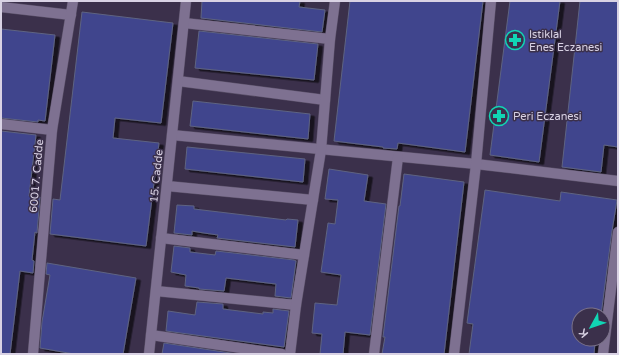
<svg xmlns="http://www.w3.org/2000/svg" width="619" height="355" viewBox="0 0 619 355" font-family="'Varela Round',sans-serif">
<defs>
<filter id="shadow"><feDropShadow dx="4.5" dy="2.5" stdDeviation="0" flood-color="#0009"/></filter>
</defs>
<rect width="100%" height="100%" fill="#3b304b"/>
<!-- building -->
<g fill="#40458d" stroke="#5e6382" filter="url(#shadow)">
<path d="M202 1H300L299 7 325 10 322 32 201 18Z"/>
<path d="M350 1H483L465 152 398 143 397 149 383 148V147L334 141Z"/>
<path d="M510 1H560L539 162 490 155Z"/>
<path d="M580 1H618V147L604 145 601 172 562 167Z"/>
<path d="M82 12 173 23 161 123 115 118 113 138 159 143 146 246 50 234 53 199 60 200Z"/>
<path d="M1 29 55 35 45 121 38 120V122L1 118Z"/>
<path d="M199 31 318 44 314 80 195 68Z"/>
<path d="M193 101 310 114 308 139 190 126Z"/>
<path d="M1 131 36 135 29 196 40 197 37 233 35 232 32 260 34 261 33 273 20 271 10 354H1Z"/>
<path d="M187 147 305 159 303 182 185 169Z"/>
<path d="M329 169 368 175 364 201 386 204 370 335 345 332 343 354H320L322 334 312 333 315 303 337 305 341 275 321 272 328 223 335 224 338 200 325 199Z"/>
<path d="M404 174 464 182 444 354H382L385 337H383L399 206H400Z"/>
<path d="M485 190 560 201 561 192 617 200 612 231 601 315H579V340L595 342 594 354H469L473 324 467 323Z"/>
<path d="M177 205 194 206V209L286 220 287 219 298 220 295 247 217 238 218 235 204 233 192 231V235L174 233Z"/>
<path d="M174 246 190 248V252L215 255 216 251 294 260 296 261 291 298 275 296 276 284 226 278 224 291 199 289V288L185 286 186 275 171 272Z"/>
<path d="M47 263 136 278 123 354H74L40 348 42 322 50 275 46 274Z"/>
<path d="M197 302 223 304V309L263 314V312L273 313V309L289 311 284 347 166 331 168 311 195 315Z"/>
<path d="M164 343 237 354H162Z"/>
</g>
<g fill="none" stroke-linecap="round" stroke-linejoin="round">
<defs>
<g id="minor">
<path d="M1 7 71 15"/>
<path d="M184 23 330 39"/>
<path d="M178 81 325 100"/>
<path d="M1 124 52 130"/>
<path d="M172 135 476 164 618 181"/>
<path d="M167 186 313 200"/>
<path d="M161 238 304 255"/>
<path d="M156 291 296 305"/>
<path d="M151 335 282 354"/>
<path d="M33 354 52 130 73 1"/>
<path d="M149 354 186 1"/>
<path d="M290 354 296 305 321 150 330 39 335 1"/>
<path d="M374 354 398 157"/>
<path d="M454 354 476 164 491 1"/>
<path d="M603 354 618 232"/>
</g>
</defs>
<!-- minor casing -->
<use href="#minor" stroke="#594f67" stroke-width="11"/>
<!-- minor -->
<use href="#minor" stroke="#7e7191" stroke-width="10"/>
</g>
<!-- icons -->
<defs>
<symbol id="pharmacy-ring" viewBox="-11 -11 22 22"><circle r="9.5" fill="#3b304b" stroke="#11d5b4" stroke-width="1.5"/><path d="M-2-6h4v4h4v4h-4v4h-4v-4h-4v-4h4Z" fill="#11d5b4"/></symbol>
</defs>
<g fill-rule="evenodd">
<use href="#pharmacy-ring" x="504" y="29" width="22" height="22"/>
<use href="#pharmacy-ring" x="488" y="105" width="22" height="22"/>
</g>
<g text-anchor="middle" stroke-width="3" stroke-linejoin="round" paint-order="stroke">
<!-- poi labels -->
<g font-size="11" fill="#d9d2e4" stroke="#3b304b" text-anchor="start">
<text x="529" y="38">Istiklal<tspan x="529" dy="13">Enes Eczanesi</tspan></text>
<text x="513" y="120">Peri Eczanesi</text>
</g>
<!-- street labels -->
<g font-size="11" fill="#d9d2e4" stroke="#3b304b">
<text transform="translate(36 176) rotate(-85)" y="4">60017. Cadde</text>
<text transform="translate(156 176) rotate(-84)" y="4">15. Cadde</text>
</g>
</g>
<!-- border -->
<rect width="619" height="355" fill="none" stroke="#d9d2e4" stroke-width="4"/>
<!-- north arrow -->
<g transform="translate(591 327) rotate(230)"><circle r="19" fill="#3b304b" stroke="#7a7188"/>
<path d="M0-3L7 15L0 10L-7 15Z" fill="#11d5b4"/>
<text y="-6" font-size="11" font-weight="bold" text-anchor="middle" fill="#d9d2e4">K</text>
</g>
</svg>
